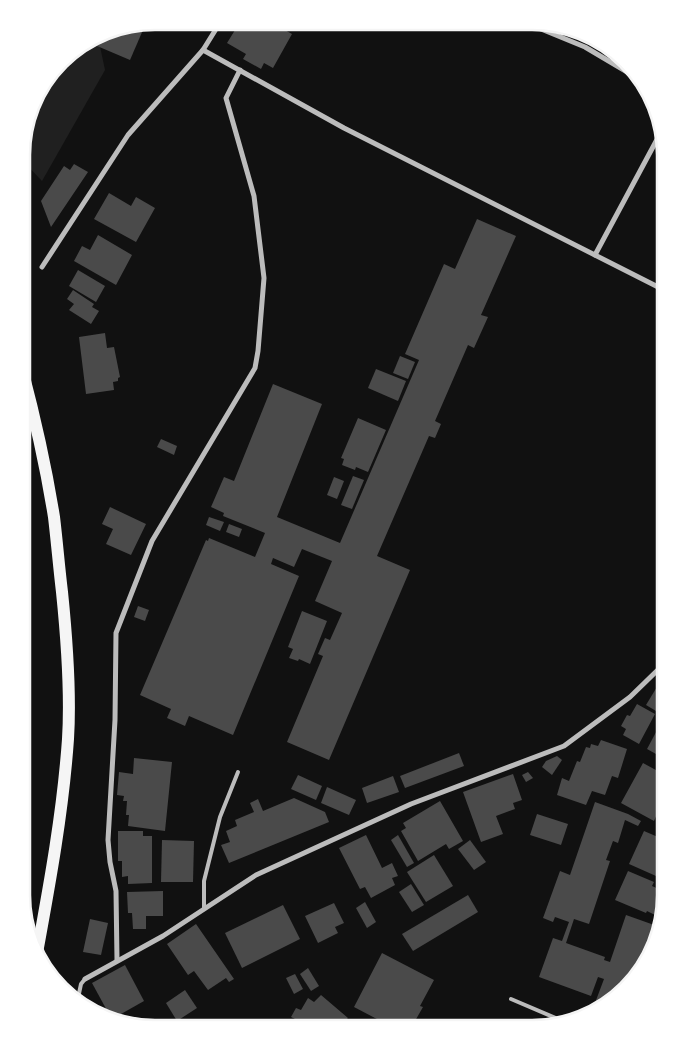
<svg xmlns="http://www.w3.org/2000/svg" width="687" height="1050" viewBox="0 0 687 1050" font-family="'Space Grotesk',sans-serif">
<rect width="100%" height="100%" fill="#111"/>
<!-- green -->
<path fill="#202020" d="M98 37 105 70 42 181 22 160V138L39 89 67 54Z"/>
<!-- building -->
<g fill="#4a4a4a">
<path d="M240 22H271L292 34 273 68 264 63 261 69 243 59 246 54 227 43Z"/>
<path d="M146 23 130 60 90 43 91 41 112 28Z"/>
<path d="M74 164 88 172 51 227 41 201 64 166 70 170Z"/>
<path d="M109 193 131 206 136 197 155 208 136 242 94 219Z"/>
<path d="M477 219 516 236 481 315 488 317 474 348 468 345 435 421 441 424 435 438 429 436 377 556 410 570 329 760 287 742 323 656 318 654 325 638 330 640 342 613 315 601 332 561 302 549 294 567 273 558 271 564 299 576 233 735 189 716 185 726 167 718 171 709 140 695 206 540 208 541 209 538 255 557 265 533 223 516 224 513 211 507 224 477 234 481 273 384 322 404 277 517 340 543 419 360 405 354 444 264 455 269Z"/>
<path d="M98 235 132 255 116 285 74 261 82 246 90 250Z"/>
<path d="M78 270 105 286 96 302 69 286Z"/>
<path d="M73 290 94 304 92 307 99 311 91 324 69 310 74 304 67 299Z"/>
<path d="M105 333 107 348 114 347 120 377 118 378V381L113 382 114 390 86 394 79 337Z"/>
<path d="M400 356 415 362 408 379 393 373Z"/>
<path d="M376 369 406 381 398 401 368 388Z"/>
<path d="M358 418 386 430 368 472 356 467 355 470 342 465 344 459 341 458Z"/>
<path d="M161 439 177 446 174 455 157 447Z"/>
<path d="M353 476 364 480 352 509 341 505Z"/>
<path d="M334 477 344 481 337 499 327 495Z"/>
<path d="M110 507 146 524 131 555 106 544 113 529 102 524Z"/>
<path d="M209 517 224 522 220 531 206 525Z"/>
<path d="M229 524 242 529 239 537 226 532Z"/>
<path d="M138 606 149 610 145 621 134 617Z"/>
<path d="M302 611 327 621 310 664 299 659 298 661 289 658 293 649 288 647Z"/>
<path d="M663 677 666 678V717L646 705Z"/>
<path d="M637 704 655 714 639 744 623 735 626 729 621 726 627 715 630 716Z"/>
<path d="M662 721 666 722 665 759 647 749Z"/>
<path d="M601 740 627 749 618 778 612 776 605 795 592 791 586 805 557 795 562 778 569 781 577 761 580 762 586 747 590 748 591 744 598 746Z"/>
<path d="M459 753 464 766 405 788 400 776Z"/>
<path d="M557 756 562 760 552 775 542 767 546 761Z"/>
<path d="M134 758 172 762 165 831 128 826 129 815H126L127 801H123L124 796 117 795 119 772 133 774Z"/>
<path d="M643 763 665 775V810L662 817 657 814 654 821 621 803Z"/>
<path d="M528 772 533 778 526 782 522 775Z"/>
<path d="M513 774 522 800 513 803 515 809 496 816 503 834 481 842 463 792Z"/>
<path d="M298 775 322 786 316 800 291 789Z"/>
<path d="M393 776 399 792 367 803 362 788Z"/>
<path d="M327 787 356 800 349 815 321 803Z"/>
<path d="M294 798 325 812 329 822 229 863 221 845 230 842 226 831 237 826 235 820 254 812 250 803 258 799 263 811Z"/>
<path d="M440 801 463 841 449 849 446 844 418 861 401 831 406 828 403 823Z"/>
<path d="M595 802 628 814 641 821 638 826 625 820 618 843 613 841 606 860 610 861 589 924 574 919 566 943 605 957 604 960 610 962 626 915 657 926 638 976 592 1011 604 979 598 977 591 996 539 977 553 938 562 941 569 922 555 917 553 922 543 918 560 871 570 875Z"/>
<path d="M537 814 568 824 561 845 530 835Z"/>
<path d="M118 831H143V836H152V883L128 884V876L122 877V861H118Z"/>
<path d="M644 831 665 840V880L629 864Z"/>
<path d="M366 835 382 868 392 863 398 876 392 878 395 885 371 898 365 887 360 889 339 848Z"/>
<path d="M398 835 414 863 407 867 391 840Z"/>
<path d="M162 840 194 841 193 882H161Z"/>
<path d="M470 840 486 862 474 870 458 849Z"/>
<path d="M434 855 453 886 426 902 407 872Z"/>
<path d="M628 871 654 882 652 886 661 890 657 899 662 900 655 915 647 911 646 913 615 900Z"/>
<path d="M411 884 424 905 412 912 399 892Z"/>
<path d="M163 891V916H146V929H133L132 913H128L127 892Z"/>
<path d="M468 895 478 912 413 951 402 934Z"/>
<path d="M365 902 376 922 367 928 356 908Z"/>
<path d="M334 903 344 923 335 927 338 933 318 943 305 916Z"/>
<path d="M283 905 300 939 242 968 225 933Z"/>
<path d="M90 919 108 923 101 955 83 952Z"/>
<path d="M196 924 234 979 229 982 226 978 208 990 194 971 188 975 167 944Z"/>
<path d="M382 953 434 980 420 1006 423 1007 411 1028H394L354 1007Z"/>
<path d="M125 965 144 1001 114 1018 110 1016 92 983Z"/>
<path d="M308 968 319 986 311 991 300 974Z"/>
<path d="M295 974 303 989 294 994 286 978Z"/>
<path d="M185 990 197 1008 177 1021 166 1003Z"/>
<path d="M321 995 348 1018 338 1028H292L297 1020 291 1017 296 1008 301 1010 308 998 314 1002Z"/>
</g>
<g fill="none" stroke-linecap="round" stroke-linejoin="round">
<!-- service -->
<g stroke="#bcbcbc" stroke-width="4">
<path d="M204 909V881L220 817 238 772"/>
<path d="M511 999 565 1022"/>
<path d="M77 1003 81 984 85 979"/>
</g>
<!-- minor -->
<g stroke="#bcbcbc" stroke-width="5">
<path d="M524 22 585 47 634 76"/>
<path d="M203 50 344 128 666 291"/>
<path d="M595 255 661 132"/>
<path d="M42 267 128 135 203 50 221 21"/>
<path d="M117 960 116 891 110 862 108 840 115 720 116 633 152 541 255 368 258 351 264 278 254 196 226 98 240 70"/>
<path d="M85 979 163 936 256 875 411 804 564 746 630 697 666 662"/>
</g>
<!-- primary -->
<path stroke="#f5f5f5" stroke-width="12" d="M22 369C35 418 46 467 54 517 57 542 59 567 62 592 67 641 71 691 68 739 63 811 50 882 37 953"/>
</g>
<!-- crop -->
<path d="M0 0H687V1050H0ZM155 30H532A125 125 0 0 1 657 155V895A125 125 0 0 1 532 1020H155A125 125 0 0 1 30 895V155A125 125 0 0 1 155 30Z" fill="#fff" fill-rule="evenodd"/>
<path fill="none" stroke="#f5f5f5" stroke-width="2.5" d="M155 30H532A125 125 0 0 1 657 155V895A125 125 0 0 1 532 1020H155A125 125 0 0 1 30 895V155A125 125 0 0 1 155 30Z"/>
</svg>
